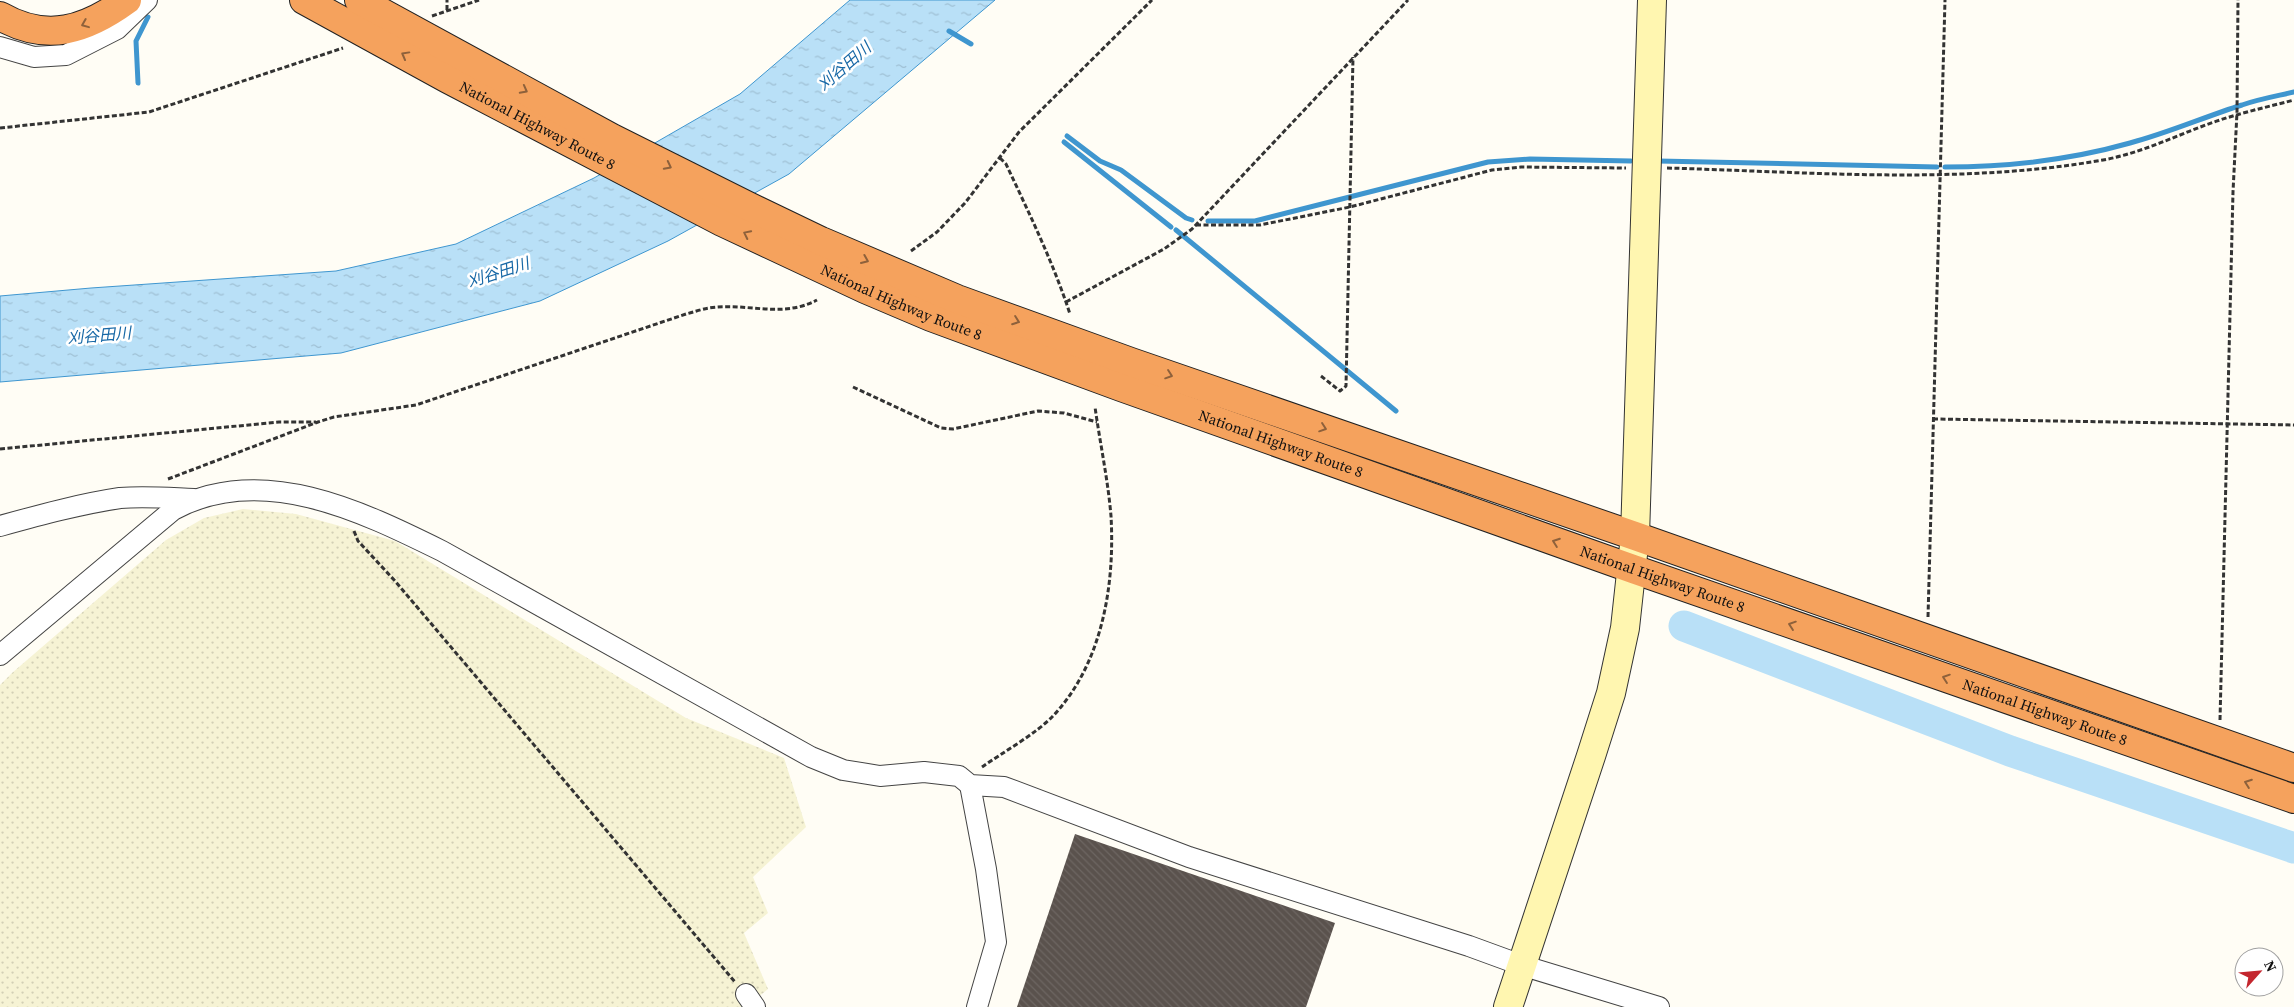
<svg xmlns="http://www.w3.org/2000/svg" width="2294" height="1007" viewBox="0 0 2294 1007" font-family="'Source Serif 4','Noto Sans JP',serif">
<defs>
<pattern id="farmland-dots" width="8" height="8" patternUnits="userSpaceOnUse" patternTransform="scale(1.25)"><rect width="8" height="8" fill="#f6f3d4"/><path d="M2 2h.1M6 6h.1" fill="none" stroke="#d2cfb5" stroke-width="1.8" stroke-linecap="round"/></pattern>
<pattern id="water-ripples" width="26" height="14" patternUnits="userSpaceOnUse" patternTransform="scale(1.25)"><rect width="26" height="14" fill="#b9e0f7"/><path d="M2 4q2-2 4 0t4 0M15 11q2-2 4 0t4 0" fill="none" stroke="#9ebfd3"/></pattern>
<pattern id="building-back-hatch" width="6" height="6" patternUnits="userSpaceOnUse" patternTransform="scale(1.25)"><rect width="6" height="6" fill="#5a524d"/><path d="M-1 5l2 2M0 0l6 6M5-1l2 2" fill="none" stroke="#6d6662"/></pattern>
</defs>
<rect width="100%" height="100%" fill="#fffdf5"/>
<!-- farmland -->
<path fill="url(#farmland-dots)" d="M243 509 296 514 395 541 686 718 784 758 806 827 753 877 768 913 744 933 768 989 746 1007H0V685L12 673 166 540 204 518Z"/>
<!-- water -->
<path fill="url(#water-ripples)" stroke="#3f96cf" d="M850 0H995L789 174 668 241 540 301 341 353 0 382V296L91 288 336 271 456 244 594 178 740 94Z"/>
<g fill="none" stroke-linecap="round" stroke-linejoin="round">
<!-- stream -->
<g stroke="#3f96cf" stroke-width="5">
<path d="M949 31 971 44"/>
<path d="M138 83 136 41 148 17"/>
<path d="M1067 136 1100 161 1121 170 1186 218 1192 220"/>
<path d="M1064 142 1171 227"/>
<path d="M1658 161 1937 167"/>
<path d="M1945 167C2008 167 2070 160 2130 143 2168 133 2204 117 2242 105 2259 99 2277 96 2294 92"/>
<path d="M1208 221H1255L1488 162 1530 159 1631 161"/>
<path d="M1176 230 1396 411"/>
</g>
<!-- river -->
<path stroke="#b9e0f7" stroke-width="31" d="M1684 626 2010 751 2294 848"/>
</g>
<!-- building -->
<path fill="url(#building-back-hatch)" d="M1075 834 1335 923 1306 1007H1017Z"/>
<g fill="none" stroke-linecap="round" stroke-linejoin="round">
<defs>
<g id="street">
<path d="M0 47 34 57 66 55 117 29 147 0"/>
<path d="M0 526C40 515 80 504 120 498 145 496 169 498 194 499"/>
<path d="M0 655 173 510C261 462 361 511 442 551L811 757 843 770 880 776 924 772 959 776 970 785 1004 787 1189 857 1469 946 1521 965 1659 1007"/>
<path d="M970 785 986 869 996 942 977 1007"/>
<path d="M746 994 755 1007"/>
</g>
<path id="secondary" d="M1508 1007 1591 756 1611 693 1625 628 1635 536 1652 0"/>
<g id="highway">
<path id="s1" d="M304 0 448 79 722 222 865 289 931 317 1121 387 1633 569 2294 799"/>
<path d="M359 0 612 138 748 206 821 241 957 299 1131 362 1635 536 2294 768"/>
<path d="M0 16C47 43 86 30 127 0"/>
</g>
</defs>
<!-- street casing -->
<use href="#street" stroke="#444" stroke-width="22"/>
<!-- secondary casing -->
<use href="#secondary" stroke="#333" stroke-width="30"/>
<!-- highway casing -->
<use href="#highway" stroke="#222" stroke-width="30"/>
<!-- path -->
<g stroke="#333" stroke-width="3" stroke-dasharray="5 2.5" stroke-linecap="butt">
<path d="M447 10V0"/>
<path d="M432 16 479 0"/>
<path d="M0 128 149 112 343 48"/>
<path d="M1000 158 1006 164C1029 213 1053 262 1070 314"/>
<path d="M1667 168C1811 172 1961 185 2103 160 2142 153 2177 135 2214 122 2240 113 2267 107 2294 100"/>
<path d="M1196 225H1260L1350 207 1492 170 1521 167 1626 168"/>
<path d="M911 251 937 232 965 203 1019 132 1152 0"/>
<path d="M1066 302 1164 249 1192 229 1408 0"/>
<path d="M1321 376 1340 391 1346 386 1353 57"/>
<path d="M853 387 941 428 953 429 1038 411 1064 413 1097 422"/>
<path d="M1933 419 2294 425"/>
<path d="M0 449 279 422H316"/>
<path d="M168 479 318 422 334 417 416 405 686 314C694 312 702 309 709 308 747 302 781 319 817 300"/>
<path d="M354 531 358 541 395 581 735 982"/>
<path d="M1928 617 1945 0"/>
<path d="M2220 720 2233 192 2237 112 2238 0"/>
<path d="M982 767C1002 753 1037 733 1053 716 1102 664 1115 586 1111 516 1108 480 1100 443 1095 407"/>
</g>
<!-- street -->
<use href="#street" stroke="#fff" stroke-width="20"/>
<!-- secondary -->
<use href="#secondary" stroke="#fff6b0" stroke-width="28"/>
<!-- highway -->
<use href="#highway" stroke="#f5a25d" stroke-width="28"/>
</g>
<!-- one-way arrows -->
<defs><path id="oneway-chevron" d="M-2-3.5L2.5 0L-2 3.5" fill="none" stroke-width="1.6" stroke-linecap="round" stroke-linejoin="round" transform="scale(1.25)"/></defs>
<g stroke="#8e613b">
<use href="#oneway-chevron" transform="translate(85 24) rotate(158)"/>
<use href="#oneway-chevron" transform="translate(405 55) rotate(-151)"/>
<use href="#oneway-chevron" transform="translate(524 90) rotate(28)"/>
<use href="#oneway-chevron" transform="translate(668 166) rotate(27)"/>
<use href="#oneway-chevron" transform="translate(747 234) rotate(-154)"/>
<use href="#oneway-chevron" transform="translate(865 260) rotate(23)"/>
<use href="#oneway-chevron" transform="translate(1016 321) rotate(20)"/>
<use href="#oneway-chevron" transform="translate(1169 375) rotate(19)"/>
<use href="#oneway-chevron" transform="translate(1323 428) rotate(19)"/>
<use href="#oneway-chevron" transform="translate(1556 542) rotate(-160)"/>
<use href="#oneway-chevron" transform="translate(1792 625) rotate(-161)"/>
<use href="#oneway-chevron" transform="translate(1946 678) rotate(-161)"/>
<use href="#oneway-chevron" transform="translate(2248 783) rotate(-160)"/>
</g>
<g text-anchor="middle" stroke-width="5" stroke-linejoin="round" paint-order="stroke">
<!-- street labels -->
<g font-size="15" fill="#111" stroke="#fff">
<text dy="5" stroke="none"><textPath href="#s1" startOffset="265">National Highway Route 8</textPath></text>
<text dy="5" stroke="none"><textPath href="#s1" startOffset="670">National Highway Route 8</textPath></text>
<text dy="5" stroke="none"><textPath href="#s1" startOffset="1075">National Highway Route 8</textPath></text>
<text dy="5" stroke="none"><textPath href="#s1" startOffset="1480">National Highway Route 8</textPath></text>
<text dy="5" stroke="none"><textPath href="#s1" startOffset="1885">National Highway Route 8</textPath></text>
</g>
<!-- water labels -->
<g font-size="16" font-style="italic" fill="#1768a6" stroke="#fff">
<text transform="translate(844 66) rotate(-41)" y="6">刈谷田川</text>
<text transform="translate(498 272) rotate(-18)" y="6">刈谷田川</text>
<text transform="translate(99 335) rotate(-5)" y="6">刈谷田川</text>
</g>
</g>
<!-- north arrow -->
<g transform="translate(2259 972) rotate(63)"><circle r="24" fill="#ffffff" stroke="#a0a0a0"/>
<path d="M0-4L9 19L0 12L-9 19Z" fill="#c4262e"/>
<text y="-8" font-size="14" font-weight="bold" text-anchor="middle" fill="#111111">N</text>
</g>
</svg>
